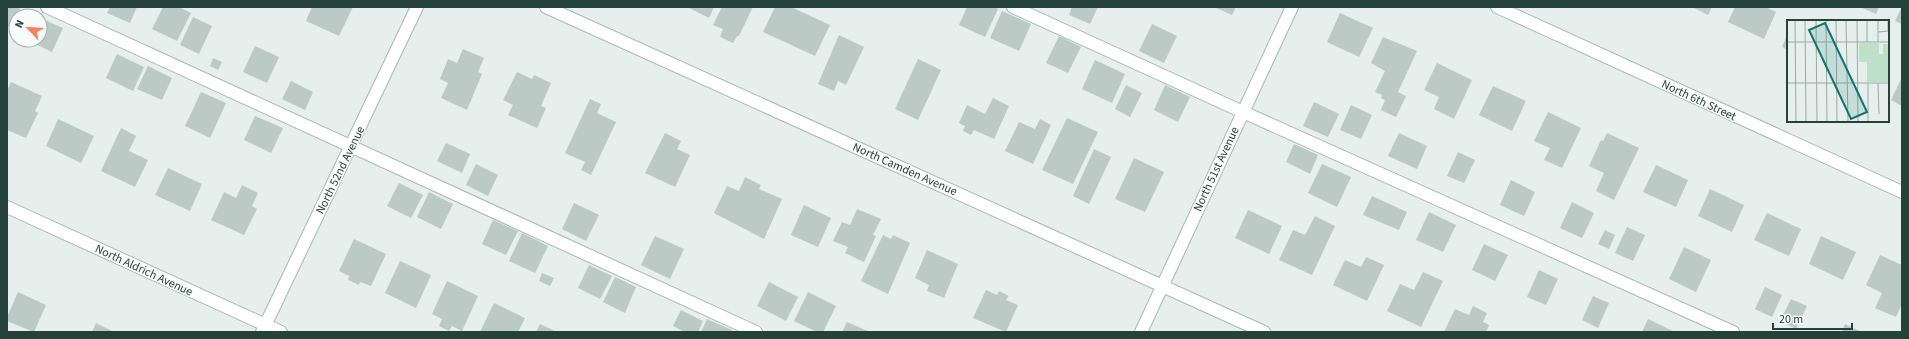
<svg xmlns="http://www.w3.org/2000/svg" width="1909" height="339" viewBox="0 0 1909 339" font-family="'Source Sans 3',sans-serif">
<rect width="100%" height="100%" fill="#e6efeb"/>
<!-- building -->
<g fill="#bbcac4">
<path d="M7 7H16L35 16H16V30L7 26Z"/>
<path d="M110 7H137L130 23 107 13Z"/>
<path d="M163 7H179L191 13 177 41 152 29Z"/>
<path d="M312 7H353L339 36 306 21Z"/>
<path d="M687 7H714L709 18Z"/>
<path d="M722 7H753L739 36H737L733 43 720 37 723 29 713 25Z"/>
<path d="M775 7H791L830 25 815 56 763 32Z"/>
<path d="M967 7H994L998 9 985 37 959 25Z"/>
<path d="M1072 7H1098L1090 24 1069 15Z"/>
<path d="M1214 7H1236L1232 15Z"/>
<path d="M1692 7H1712L1708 15Z"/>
<path d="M1735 7H1766L1776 12 1764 39 1728 22Z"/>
<path d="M1860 7H1879L1876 14Z"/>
<path d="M1902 7V24L1895 21Z"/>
<path d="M1002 11 1031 24 1019 51 990 38Z"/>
<path d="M1340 13 1373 28 1359 57 1327 42Z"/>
<path d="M193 17 212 26 199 54 180 45Z"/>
<path d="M40 18 63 28 52 52 27 40H40Z"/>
<path d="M1152 24 1177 36 1164 63 1139 51Z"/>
<path d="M1788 33V50L1782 47Z"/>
<path d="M839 35 864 47 846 85 838 81 834 91 818 84Z"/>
<path d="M1059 36 1081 47 1068 73 1046 63Z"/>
<path d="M1383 37 1417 51 1398 92 1406 96 1396 117 1381 110 1385 100 1381 98 1382 95 1375 92 1385 71 1371 63Z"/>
<path d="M255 46 279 57 267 83 243 72Z"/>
<path d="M463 49 484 58 478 72 482 74 467 110 441 98 448 83 440 79 448 59 457 63Z"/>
<path d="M117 54 144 67 133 91 106 78Z"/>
<path d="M213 58 222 62 218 70 210 66Z"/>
<path d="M918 59 941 70 918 120 895 109Z"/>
<path d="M1095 60 1125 74 1112 103 1082 89Z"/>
<path d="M1437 63 1472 80 1454 119 1434 109 1439 97 1424 90Z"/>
<path d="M148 66 172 78 162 100 137 89Z"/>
<path d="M517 72 532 79 534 75 551 83 541 106 546 108 537 128 508 115 513 105 503 100Z"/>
<path d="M1902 77V106L1891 100Z"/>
<path d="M291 81 313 92 305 110 282 99Z"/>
<path d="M11 82 42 96 35 111 38 113 26 138 7 130V91Z"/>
<path d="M1126 85 1142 93 1130 117 1115 109Z"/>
<path d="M1165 85 1190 97 1178 122 1154 110Z"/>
<path d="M1493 86 1526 101 1512 131 1479 115Z"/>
<path d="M201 92 226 103 210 138 185 126Z"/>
<path d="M993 98 1009 106 994 139 974 130 971 135 963 131 965 126 959 123 967 105 985 114Z"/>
<path d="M590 99 601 104 597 113 616 122 591 175 581 170 585 162 565 153Z"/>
<path d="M1314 102 1339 114 1328 137 1303 126Z"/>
<path d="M1351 105 1372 115 1361 139 1340 130Z"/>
<path d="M1548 112 1581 128 1562 168 1544 160 1550 148 1534 141Z"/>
<path d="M255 116 283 128 271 153 244 140Z"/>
<path d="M1067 118 1098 132 1073 184 1042 170Z"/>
<path d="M58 119 94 136 81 163 46 146Z"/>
<path d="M1040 119 1051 125 1033 164 1005 151 1019 122 1035 129Z"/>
<path d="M121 128 136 136 129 151 148 160 135 187 101 171Z"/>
<path d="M665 133 681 141 677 149 690 155 675 187 645 173Z"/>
<path d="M1399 133 1427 146 1417 169 1388 156Z"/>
<path d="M1607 133 1639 148 1614 200 1596 191 1604 173 1589 166 1601 140 1603 141Z"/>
<path d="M446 143 470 154 462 173 437 161Z"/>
<path d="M1294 144 1318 155 1310 174 1286 162Z"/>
<path d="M1094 149 1111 157 1089 204 1073 196Z"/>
<path d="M1458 152 1475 160 1464 183 1447 176Z"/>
<path d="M1134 158 1164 172 1145 212 1115 199Z"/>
<path d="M476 164 498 175 488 196 466 185Z"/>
<path d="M1322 164 1351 177 1337 207 1308 193Z"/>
<path d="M1656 165 1688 180 1676 207 1643 192Z"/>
<path d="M168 168 202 184 190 211 155 195Z"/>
<path d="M745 177 761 185 759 189 782 199 764 239 714 213 727 186 739 191Z"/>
<path d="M1511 180 1535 192 1524 216 1500 205Z"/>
<path d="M399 183 423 195 411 218 387 206Z"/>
<path d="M242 185 258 193 252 206 257 209 244 235 211 220 224 192 236 198Z"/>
<path d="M1710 189 1744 205 1732 232 1698 216Z"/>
<path d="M429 192 453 204 441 229 417 217Z"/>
<path d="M1372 196 1407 212 1399 230 1363 215Z"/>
<path d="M1572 202 1594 213 1582 238 1560 228Z"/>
<path d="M574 203 599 215 586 241 562 229Z"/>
<path d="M804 205 831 218 818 247 791 235Z"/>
<path d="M857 209 881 219 873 235 876 236 864 262 845 253 848 247 833 241 842 222 850 225Z"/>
<path d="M1248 210 1282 226 1269 254 1235 238Z"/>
<path d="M1429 212 1456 225 1443 252 1416 240Z"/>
<path d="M1767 213 1801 229 1789 256 1754 240Z"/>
<path d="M1315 216 1335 226 1312 275 1279 260 1293 230 1305 235Z"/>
<path d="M493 220 518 231 506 255 482 244Z"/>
<path d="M1627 227 1645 235 1633 261 1615 253Z"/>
<path d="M1605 230 1615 235 1609 249 1598 244Z"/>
<path d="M522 233 548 246 535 273 509 261Z"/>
<path d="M883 235 891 239 893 235 910 243 888 294 861 281Z"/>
<path d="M655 236 684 249 670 279 641 265Z"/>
<path d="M1821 236 1856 252 1843 280 1809 264Z"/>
<path d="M354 239 386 254 371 286 360 282 359 285 348 280 349 276 339 271Z"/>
<path d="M1484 244 1508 255 1495 281 1472 270Z"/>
<path d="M1684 247 1711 260 1696 292 1669 279Z"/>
<path d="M927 250 958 264 944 298 927 291 929 285 915 278Z"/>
<path d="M1880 255 1902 265V304L1896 317 1875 308 1882 293 1866 285Z"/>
<path d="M1366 257 1384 265 1367 301 1333 285 1345 260 1361 267Z"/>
<path d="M400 261 431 275 416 308 385 293Z"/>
<path d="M589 265 612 276 600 299 578 288Z"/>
<path d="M1539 270 1558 279 1546 305 1527 297Z"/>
<path d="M1423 272 1443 281 1421 327 1387 311 1400 284 1414 290Z"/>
<path d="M542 273 554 278 550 286 539 281Z"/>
<path d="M615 277 636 287 625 313 603 302Z"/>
<path d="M447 281 478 296 462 331 452 326 449 331 439 326 442 319 432 314Z"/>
<path d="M769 282 798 297 786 321 757 306Z"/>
<path d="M1765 287 1782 295 1772 317 1755 309Z"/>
<path d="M986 290 997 295 999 291 1009 296 1006 300 1018 305 1006 332 973 318Z"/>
<path d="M18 292 46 305 34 332 7 321V317Z"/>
<path d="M808 292 836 306 823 332H817L794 321Z"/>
<path d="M1593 296 1609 303 1598 328 1582 320Z"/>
<path d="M1791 299 1807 306 1796 329 1780 321Z"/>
<path d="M494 303 525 318 518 332H480Z"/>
<path d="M1473 306 1487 313 1483 322 1489 325 1486 332H1444L1455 309 1469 315Z"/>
<path d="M681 310 703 321 698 332H685L673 326Z"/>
<path d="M707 319 732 330 731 332H701Z"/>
<path d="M1648 319 1675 332H1642Z"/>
<path d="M847 322 870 332H842Z"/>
<path d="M96 323 114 332H92Z"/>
<path d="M540 324 557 332H536Z"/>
<path d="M1845 324 1862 332H1842Z"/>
</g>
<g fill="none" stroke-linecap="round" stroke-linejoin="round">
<defs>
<g id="service">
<path d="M47 7 756 332"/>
<path d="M1013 7 1243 112 1733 332"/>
</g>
<g id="minor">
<path d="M546 7 1264 332"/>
<path d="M1497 7 1902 192"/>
<path d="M7 207 281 332"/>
<path d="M262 332 417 7"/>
<path d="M1141 332 1292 7"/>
</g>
</defs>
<!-- service casing -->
<use href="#service" stroke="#a8b8b2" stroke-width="14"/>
<!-- minor casing -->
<use href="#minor" stroke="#a8b8b2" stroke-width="14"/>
<!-- service -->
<use href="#service" stroke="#fff" stroke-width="12"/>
<!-- minor -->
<use href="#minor" stroke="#fff" stroke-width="12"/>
</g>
<g text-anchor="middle" stroke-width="3" stroke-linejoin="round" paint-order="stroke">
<!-- street labels -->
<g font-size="12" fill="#24423a" stroke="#f7fbf9">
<text transform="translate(1699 100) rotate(25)" y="4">North 6th Street</text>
<text transform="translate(905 169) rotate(24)" y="4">North Camden Avenue</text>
<text transform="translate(1216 169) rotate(-65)" y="4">North 51st Avenue</text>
<text transform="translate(340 170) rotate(-64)" y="4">North 52nd Avenue</text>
<text transform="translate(144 270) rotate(25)" y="4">North Aldrich Avenue</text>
</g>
</g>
<!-- overview -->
<g transform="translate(1787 20)">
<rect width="102" height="102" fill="#e6efeb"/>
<path d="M72 23H92V34H96V24H102V62H80V42H72Z" fill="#bfe0c8"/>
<path fill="none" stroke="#98aaa4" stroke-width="1" d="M8 0 9 102M18 0 19 102M29 0 30 102M39 0 40 102M49 0 50 102M59 0 61 102M70 0 71 102M80 0V22M91 0V22M91 12 101 11V0M0 22H102M0 63H102M81 63V102M91 63 92 94"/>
<path fill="#0f766e" fill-opacity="0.15" stroke="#0f766e" stroke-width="2" d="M38 3 80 92 64 99 22 10Z"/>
<rect width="102" height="102" fill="none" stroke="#24423a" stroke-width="2"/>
</g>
<!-- border -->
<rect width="1909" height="339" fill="none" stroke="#24423a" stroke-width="16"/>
<!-- north arrow -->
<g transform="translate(28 28) rotate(295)"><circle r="19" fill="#f7fbf9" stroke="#a3b1ad"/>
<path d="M0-3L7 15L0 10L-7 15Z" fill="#f4845f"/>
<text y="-6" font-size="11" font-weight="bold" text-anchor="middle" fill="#24423a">N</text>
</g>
<!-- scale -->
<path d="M1773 323v6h79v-6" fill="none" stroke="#24423a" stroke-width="2"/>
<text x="1779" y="323" font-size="12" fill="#24423a" stroke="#f7fbf9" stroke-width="3" paint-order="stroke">20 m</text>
</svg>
